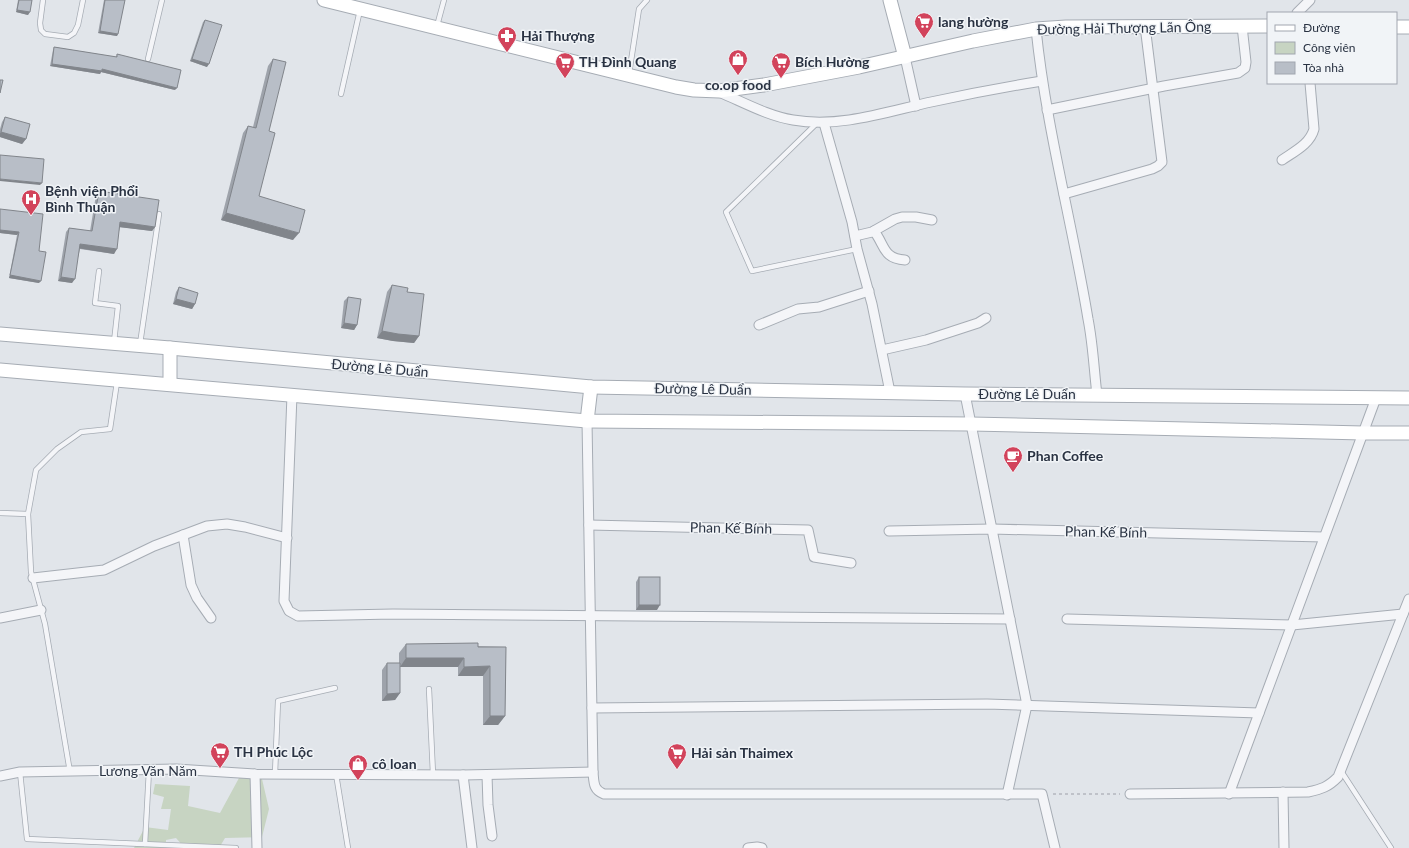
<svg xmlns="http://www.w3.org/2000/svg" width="1409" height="848" viewBox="0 0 1409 848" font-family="Lato,sans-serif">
<rect width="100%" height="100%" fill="#e1e5ea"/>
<!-- green -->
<path fill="#c7d4c2" d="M239 778 262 779 269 809 262 837 225 838 219 848H185L176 838 166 840V848H134L145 827 168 830 171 809H161L164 797 153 794 155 784 190 786 188 806 220 813Z"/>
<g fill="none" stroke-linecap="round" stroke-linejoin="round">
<defs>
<g id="lane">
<path d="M43 0 40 23 41 30 45 34 68 37 74 33 78 25 83 0"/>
<path d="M437 26 444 0"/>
<path d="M148 59 162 0"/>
<path d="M629 74 639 9 647 0"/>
<path d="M341 94 360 10"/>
<path d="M817 123 726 212 752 271 857 249"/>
<path d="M99 271 95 303 118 306 114 342"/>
<path d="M140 344 159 214"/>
<path d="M0 513 28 514"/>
<path d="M429 689 433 774"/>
<path d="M1341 771 1391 848"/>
<path d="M20 772 27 839 236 848"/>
<path d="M70 772 45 624 31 572 28 514 36 470 57 449 81 432 110 429 117 382"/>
<path d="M275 774 278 701 335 688"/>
<path d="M336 774 348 848"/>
<path d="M145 844 149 770"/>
</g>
<g id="street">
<path d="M1297 13 1310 0"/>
<path d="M1036 29C1046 127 1072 222 1088 319 1093 344 1094 370 1097 395"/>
<path d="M905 57 916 106"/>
<path d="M719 92C743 102 768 116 793 120 840 128 886 112 931 102 968 94 1005 87 1042 81"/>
<path d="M1047 110 1164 86 1238 73 1245 68 1246 62 1242 26"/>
<path d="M824 123 852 222 857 249 872 304 890 392"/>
<path d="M1282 160C1295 151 1310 144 1314 129L1310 83"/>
<path d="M1064 194 1152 169 1158 166 1162 162 1145 26"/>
<path d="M874 231C885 245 883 259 905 260"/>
<path d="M855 236 872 232 895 219 902 217H916L932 220"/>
<path d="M759 325 798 309 819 307 869 291"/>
<path d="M882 350 926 340 978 323 986 318"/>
<path d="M965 394 1027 705 1007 795"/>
<path d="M292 395 284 601 289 611 298 616 393 614 1010 619"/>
<path d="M587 421 593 772C594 782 593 790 604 794H1042L1055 848"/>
<path d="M589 525 808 530 814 557 851 563"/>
<path d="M889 531 992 529 1324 537"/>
<path d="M183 535 191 585 197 598 211 618"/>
<path d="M33 578 104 570 154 546 207 526 227 524 245 527 287 538"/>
<path d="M0 618 41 610"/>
<path d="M1067 619 1292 625 1403 614"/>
<path d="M592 708 987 704 1259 713"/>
<path d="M255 774 257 848"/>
<path d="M463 775 593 772"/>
<path d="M487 775 488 805 492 836"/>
<path d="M0 776 20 772 176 769 255 774 463 775 472 848"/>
<path d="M1283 792 1284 848"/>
<path d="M1130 794 1308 792C1322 789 1328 787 1338 777L1409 599"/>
<path d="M1229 794 1376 398"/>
<path d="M748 848 757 847 762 848"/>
</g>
<g id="secondary">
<path d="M324 0 676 87 694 90 719 91 764 85 859 67 973 41 1036 29 1066 27 1268 26"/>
<path d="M890 0 905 57"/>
<path d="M1396 27H1409"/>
<path d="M0 334 170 348 591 387 965 394 1409 398"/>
<path d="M0 370 587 421 971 424 1363 433H1409"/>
<path d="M170 384V348"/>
<path d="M587 421 591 387"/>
</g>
</defs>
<!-- lane casing -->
<use href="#lane" stroke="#a6acb4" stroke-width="6"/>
<!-- street casing -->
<use href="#street" stroke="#a6acb4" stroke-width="11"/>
<!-- secondary casing -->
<use href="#secondary" stroke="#a6acb4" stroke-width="15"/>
<!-- path -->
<path stroke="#bfc2c9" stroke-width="2" stroke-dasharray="3 3" stroke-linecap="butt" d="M1053 794H1120"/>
<!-- lane -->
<use href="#lane" stroke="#f4f5f8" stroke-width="4.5"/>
<!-- street -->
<use href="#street" stroke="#f4f5f8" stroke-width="9"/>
<!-- secondary -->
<use href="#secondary" stroke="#fff" stroke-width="13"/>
</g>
<!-- wall -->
<g fill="#9ea3ab">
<path d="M18 0H32L28 15 16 12Z"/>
<path d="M104 0H125L117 36 98 33Z"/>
<path d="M205 20 207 67 190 61 203 22Z"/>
<path d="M54 47 116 57 117 54 175 90 101 72 100 74 50 66 53 50Z"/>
<path d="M273 59 269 131 259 196 293 240 221 220 243 133 248 126 253 127 268 66Z"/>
<path d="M5 117 26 139 22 144 0 137V129L2 122Z"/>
<path d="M99 191 155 227 152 231 120 227 114 254 80 249 72 283 58 281 66 232 69 228 90 231 96 195Z"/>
<path d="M0 209 39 251V283L9 278 17 235 0 233Z"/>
<path d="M392 285 407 292 419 336 414 343 393 341 377 338 387 292Z"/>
<path d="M179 287 195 304 192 309 173 304 176 292Z"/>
<path d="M348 297 357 325 354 330 341 328 344 301Z"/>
<path d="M639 577 657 610H636V582Z"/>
<path d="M406 644 506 647 505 716 498 725H483V676H458V667H400V693L395 700 382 701V670L387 663H399V653Z"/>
</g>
<!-- shaded-wall -->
<g fill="#81858b">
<path d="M17 10 30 12 28 15 16 12Z"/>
<path d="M100 31 118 34 117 36 98 33Z"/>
<path d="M192 59 209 64 207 67 190 61Z"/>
<path d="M52 64 102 69 177 88 175 90 101 72 100 74 50 66Z"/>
<path d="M1 132 26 139 22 144 0 137V133Z"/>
<path d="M0 179 42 183 40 185 0 181Z"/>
<path d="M226 213 299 233 293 240 221 220Z"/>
<path d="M120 222 155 227 152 231 118 227Z"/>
<path d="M0 230 19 232 17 235 0 233Z"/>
<path d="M80 244 117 249 114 254 77 248Z"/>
<path d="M10 275 41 281 39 283 9 278Z"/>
<path d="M61 277 75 279 72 283 58 281Z"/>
<path d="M176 299 195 304 192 309 173 304Z"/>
<path d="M344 323 357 325 354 330 341 328Z"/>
<path d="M382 331 419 336 414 343 393 341 377 338Z"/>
<path d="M639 605H660L657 610H636Z"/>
<path d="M406 658H464L458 667H400Z"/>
<path d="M490 666 483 676H458L464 667Z"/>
<path d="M400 693 395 700 382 701 387 694Z"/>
<path d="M490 716H505L498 725H483Z"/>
</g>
<!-- building -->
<g fill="#b8bec7" stroke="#81858b">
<path d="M19 0H32L30 12 17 10Z"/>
<path d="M105 0H125L118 34 100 31Z"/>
<path d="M205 20 222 25 209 64 192 59Z"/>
<path d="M54 47 117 57V54L181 70 177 88 102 69V71L52 64Z"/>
<path d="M273 59 286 62 269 131 275 133 259 196 305 210 299 233 226 213 248 126 256 128Z"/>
<path d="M0 80H3L0 93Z"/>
<path d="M5 117 30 124 26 139 1 132Z"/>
<path d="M0 155 44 159 42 183 0 179Z"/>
<path d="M99 191 159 200 155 227 120 222 117 249 80 244 75 279 61 277 69 228 92 231Z"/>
<path d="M0 209 43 214 39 251 46 252 41 281 10 275 19 232 0 230Z"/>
<path d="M392 285 408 288 407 292 424 294 419 336 398 334 382 331Z"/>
<path d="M179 287 198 293 195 304 176 299Z"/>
<path d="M348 297 361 299 357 325 344 323Z"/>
<rect x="639" y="577" width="21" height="28"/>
<path d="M478 643V647H506L505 716H490V666L464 667V658H406V644Z"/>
<path d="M387 663H400V693L387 694Z"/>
</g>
<!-- icons -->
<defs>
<symbol id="supermarket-pin" viewBox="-11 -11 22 30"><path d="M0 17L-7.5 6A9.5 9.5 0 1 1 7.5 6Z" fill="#d2435b" stroke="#f1f4f7"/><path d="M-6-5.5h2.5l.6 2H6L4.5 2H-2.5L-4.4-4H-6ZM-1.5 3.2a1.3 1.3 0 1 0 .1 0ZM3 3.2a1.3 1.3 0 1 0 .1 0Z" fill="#fff"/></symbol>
<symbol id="pharmacy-pin" viewBox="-11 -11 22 30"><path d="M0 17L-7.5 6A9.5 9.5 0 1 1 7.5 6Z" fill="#d2435b" stroke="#f1f4f7"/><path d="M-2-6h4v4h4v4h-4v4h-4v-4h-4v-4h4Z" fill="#fff"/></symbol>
<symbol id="shop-pin" viewBox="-11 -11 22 30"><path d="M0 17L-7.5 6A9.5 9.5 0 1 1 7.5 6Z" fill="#d2435b" stroke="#f1f4f7"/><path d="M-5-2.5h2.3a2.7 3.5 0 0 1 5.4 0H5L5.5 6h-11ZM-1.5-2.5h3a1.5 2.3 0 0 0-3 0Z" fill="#fff"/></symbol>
<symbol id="hospital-pin" viewBox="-11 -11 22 30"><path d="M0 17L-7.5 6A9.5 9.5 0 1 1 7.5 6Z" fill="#d2435b" stroke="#f1f4f7"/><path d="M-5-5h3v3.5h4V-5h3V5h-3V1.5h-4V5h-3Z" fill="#fff"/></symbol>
<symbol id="cafe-pin" viewBox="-11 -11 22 30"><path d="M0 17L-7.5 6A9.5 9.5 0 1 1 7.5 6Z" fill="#d2435b" stroke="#f1f4f7"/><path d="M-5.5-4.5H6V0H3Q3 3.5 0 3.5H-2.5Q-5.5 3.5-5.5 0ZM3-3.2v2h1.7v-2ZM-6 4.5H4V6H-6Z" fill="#fff"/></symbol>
</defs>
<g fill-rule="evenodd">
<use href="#supermarket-pin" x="913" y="11" width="22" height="30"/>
<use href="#pharmacy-pin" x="496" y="25" width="22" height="30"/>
<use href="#shop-pin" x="727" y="48" width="22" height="30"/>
<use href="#supermarket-pin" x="554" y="51" width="22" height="30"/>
<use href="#supermarket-pin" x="770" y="51" width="22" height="30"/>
<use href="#hospital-pin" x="20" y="188" width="22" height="30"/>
<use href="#cafe-pin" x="1002" y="445" width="22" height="30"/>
<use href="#supermarket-pin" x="209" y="741" width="22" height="30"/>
<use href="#supermarket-pin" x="666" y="742" width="22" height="30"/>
<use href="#shop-pin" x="347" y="753" width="22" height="30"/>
</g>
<g text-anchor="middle" stroke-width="3" stroke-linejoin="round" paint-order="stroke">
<!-- poi labels -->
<g font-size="14" font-weight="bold" fill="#293242" stroke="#f1f4f7" text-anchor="start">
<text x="938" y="27">lang hường</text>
<text x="521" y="41">Hải Thượng</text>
<text x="579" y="67">TH Đình Quang</text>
<text x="795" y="67">Bích Hường</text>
<text x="738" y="90" text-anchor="middle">co.op food</text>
<text x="45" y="196">Bệnh viện Phổi<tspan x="45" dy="16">Bình Thuận</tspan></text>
<text x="1027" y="461">Phan Coffee</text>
<text x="234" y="757">TH Phúc Lộc</text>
<text x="691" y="758">Hải sản Thaimex</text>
<text x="372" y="769">cô loan</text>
</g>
<!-- street labels -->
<g font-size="14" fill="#293242" stroke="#f1f4f7">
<text transform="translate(1124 28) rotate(-1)" y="5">Đường Hải Thượng Lãn Ông</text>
<text transform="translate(380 368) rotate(5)" y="5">Đường Lê Duẩn</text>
<text transform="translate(703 389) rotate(1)" y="5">Đường Lê Duẩn</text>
<text x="1027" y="399">Đường Lê Duẩn</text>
<text transform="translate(731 528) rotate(1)" y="5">Phan Kế Bính</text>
<text transform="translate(1106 532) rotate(1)" y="5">Phan Kế Bính</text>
<text x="148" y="776">Lương Văn Năm</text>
</g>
</g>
<!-- legend -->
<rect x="1267" y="12" width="130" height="72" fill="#f1f4f7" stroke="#a1a6af"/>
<rect x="1275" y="25" width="20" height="6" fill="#ffffff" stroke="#a1a6af"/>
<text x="1303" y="32" font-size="12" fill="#293242">Đường</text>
<rect x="1275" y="42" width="20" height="12" fill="#c7d4c2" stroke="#a1a6af"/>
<text x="1303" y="52" font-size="12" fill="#293242">Công viên</text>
<rect x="1275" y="62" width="20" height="12" fill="#b8bec7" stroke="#a1a6af"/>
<text x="1303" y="72" font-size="12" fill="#293242">Tòa nhà</text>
</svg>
